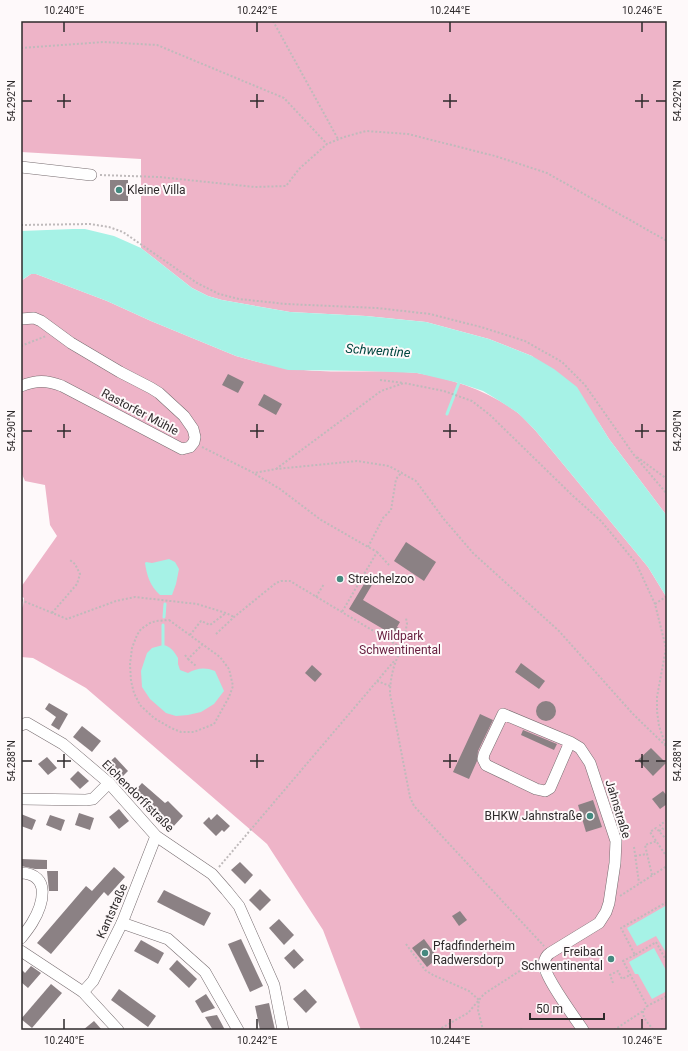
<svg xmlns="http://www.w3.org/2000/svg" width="688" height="1051" viewBox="0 0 688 1051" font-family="Roboto,sans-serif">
<rect width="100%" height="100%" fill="#fef9fa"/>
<!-- green -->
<g fill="#eeb4c8">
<path d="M21 21H667V516L609 439 599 423 532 356 489 339 426 322 366 316 290 312 222 300 208 296 192 288 141 248V159L21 152Z"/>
<path d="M31 274H36L107 301 151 321 236 356C263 364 292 370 320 371 352 373 385 369 417 373 453 379 489 391 518 413 524 418 530 425 535 430L648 567 667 598V1030H587L549 967 534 964 577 1030H361L323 930 267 844 86 688 33 658 21 657V610L23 606 24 598 21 596V587L57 536 50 525 45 485 25 481 21 472V281Z"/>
</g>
<!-- water -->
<g fill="#a6f2e6">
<path d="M73 229H85L114 236 141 248 192 288 208 296 222 300 290 312 366 316 426 322 489 339 532 356 554 369 577 387 609 439 667 516V598L648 567 535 430 518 413 498 400 483 391 459 383 417 373 366 371 288 370 265 364 236 356 151 321 107 301 36 274H31L22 280 21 283V231Z"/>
<path d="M169 559 175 562 179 569 176 584 172 595H160C150 586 147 576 145 563L146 562 152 563Z"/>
<path d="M163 645C170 646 174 651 178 658V664L180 670 188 673C197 668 205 667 215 671L224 691 214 704 201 712 188 715 176 716 166 713 150 699 142 687 141 671 147 653 152 648Z"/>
<path d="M667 905V954L656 936 637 946 627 928Z"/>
<path d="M654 948 667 972V991L652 999 638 974H635L629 962Z"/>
</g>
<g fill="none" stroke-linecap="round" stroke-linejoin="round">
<!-- stream -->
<g stroke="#a6f2e6" stroke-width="3">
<path d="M447 414 460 380"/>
<path d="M164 617 165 604"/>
<path d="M163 645V625"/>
</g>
</g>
<!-- building -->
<g fill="#8b8184">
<rect x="110" y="180" width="18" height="21"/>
<path d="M228 374 244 382 238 393 222 385Z"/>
<path d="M264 394 282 404 276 415 258 405Z"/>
<path d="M406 542 436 562 424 581 394 561Z"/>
<path d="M370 574 376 578 363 600 400 622 397 627 399 628 395 636 349 609Z"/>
<path d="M521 663 545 681 539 689 515 672Z"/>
<path d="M312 665 322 674 315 682 305 673Z"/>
<circle cx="546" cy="711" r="10"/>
<path d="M49 703 68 714 59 730 51 725 56 717 45 709Z"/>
<path d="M480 714 493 720 478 751 477 761 469 779 453 772Z"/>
<path d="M82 726 101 741 92 752 73 737Z"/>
<path d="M523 730 557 744 554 750 521 735Z"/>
<path d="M651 748 666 763 653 776 638 760Z"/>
<path d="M47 757 57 768 48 775 38 764Z"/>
<path d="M115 757 128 771 120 779 106 765Z"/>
<path d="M78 771 89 781 80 789 70 779Z"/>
<path d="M142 783 165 803 168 801 183 816 172 828 147 803 146 805 133 793Z"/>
<path d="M663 791 667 796V804L660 809 652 799Z"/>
<path d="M593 800 602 827 586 832 578 805Z"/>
<path d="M119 809 129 821 119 829 109 817Z"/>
<path d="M79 813 94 818 90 830 75 825Z"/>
<path d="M21 814 36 820 32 830 21 826Z"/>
<path d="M217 814 230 826 224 832 222 830 216 836 203 823 209 817 211 820Z"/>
<path d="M50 815 65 820 61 831 46 825Z"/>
<path d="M21 859 47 860V869H35L21 866Z"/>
<path d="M240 862 253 875 245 884 231 870Z"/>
<path d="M114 867 125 877 108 896 104 892 51 954 37 943 86 886 92 891Z"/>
<path d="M47 871H58V891H49Z"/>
<path d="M260 889 271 900 260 911 249 900Z"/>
<path d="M164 890 211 913 204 926 157 902Z"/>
<path d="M460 911 467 920 459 926 452 916Z"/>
<path d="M279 919 294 935 284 945 269 928Z"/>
<path d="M241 939 263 986 250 992 228 944Z"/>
<path d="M424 939 438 958 427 967 412 948Z"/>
<path d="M141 940 164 953 158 964 134 951Z"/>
<path d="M294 949 304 960 294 969 284 958Z"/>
<path d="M177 960 197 979 189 988 169 969Z"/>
<path d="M31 966 41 973 28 988 21 982V969L25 973Z"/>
<path d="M51 984 62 993 32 1028 21 1019Z"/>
<path d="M119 989 156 1016 148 1027 111 1000Z"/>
<path d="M305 989 317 1002 306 1013 293 999Z"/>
<path d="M206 994 215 1008 202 1013 195 1001Z"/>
<path d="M269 1003 275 1030H260L255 1006Z"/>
<path d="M217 1015 225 1030H213L205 1017Z"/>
<path d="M94 1021 102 1030H83Z"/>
</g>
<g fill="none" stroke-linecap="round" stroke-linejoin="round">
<defs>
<g id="minor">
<path d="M21 167 91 175"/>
<path d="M21 319 34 318 41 321 71 343 120 372 151 388 159 393 184 416 193 429 195 437 194 442 190 447 182 449 62 386C46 380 37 380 21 386"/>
<path d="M21 725 27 723 63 744 109 783 156 836 212 874 226 890 239 906 274 985 283 1030"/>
<path d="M570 742 550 788 545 791 536 789 486 765 483 759 484 754 503 714 570 742 580 748 590 763 616 841 615 863 609 903 606 912 599 923 550 953C547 955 545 958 544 963 543 975 575 1018 583 1030"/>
<path d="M21 799 86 800 93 799 109 783"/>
<path d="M21 873C52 874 43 905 32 923 29 928 25 933 21 938"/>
<path d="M122 923 168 939 205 972 238 1030"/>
<path d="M21 951 83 992 118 1030"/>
<path d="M83 992 93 981 122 923 156 836"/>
</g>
</defs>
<!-- minor casing -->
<use href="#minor" stroke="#776d70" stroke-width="12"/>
<!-- path -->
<g stroke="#bfbabb" stroke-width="2" stroke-dasharray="2 2" stroke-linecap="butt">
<path d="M273 21 338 139"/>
<path d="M21 48 104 42 157 45 284 98 327 144"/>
<path d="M100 175 159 177 255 187 286 186 299 169 327 144 344 137 366 131 408 134 495 156 547 173 667 241"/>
<path d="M21 225 90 224 109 227 123 232 197 283 219 294 239 299 286 304 377 308 430 314 481 327 525 341 562 362 585 385 634 455 667 494"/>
<path d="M21 346 46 336"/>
<path d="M380 380 403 383"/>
<path d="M202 447 254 473 276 469 357 461 389 466 416 481 443 518 473 553 559 631 633 714 667 747"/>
<path d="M637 457 667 479"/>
<path d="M276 469 381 391 404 383 444 391 472 401 490 415 572 495 601 521 636 563 655 604 666 648 657 697V711L659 726 666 746"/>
<path d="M255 474 280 489 321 520 377 552 342 612"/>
<path d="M368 547 383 518 391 510 396 479 402 472"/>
<path d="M377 552 389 565"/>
<path d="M316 597 324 584"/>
<path d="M21 600 67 619 116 601 135 597 197 604 226 613 234 617"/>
<path d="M655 604 667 596"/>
<path d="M52 613 77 584 80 574 75 564 70 560"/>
<path d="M169 620 220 657 229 669 233 686 229 697 214 724 194 732H181L171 728 154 718 140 705 134 693 131 681 130 664 132 648 137 635 141 629 150 623 156 621Z"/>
<path d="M216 634 234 617 276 583 281 581H290L402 648C394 662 390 678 390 694L410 797 414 806 544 946"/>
<path d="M190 635 201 621 210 625 226 613"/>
<path d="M402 648 407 624 406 618"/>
<path d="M185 655 188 659 202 645"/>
<path d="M188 659 196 666"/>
<path d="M377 681 390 686"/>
<path d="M659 831 663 829 660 825 667 820"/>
<path d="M667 840 656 828 650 832 667 857"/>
<path d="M634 847 639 883"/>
<path d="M635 856 647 854"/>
<path d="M219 867 395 660"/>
<path d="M652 875 645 845 657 841"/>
<path d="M620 896 667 866"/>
<path d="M667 902 621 928 635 955 656 942 667 962"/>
<path d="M406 944 425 970 433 975 469 991 479 1000 478 1010 483 1030"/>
<path d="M635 955 623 961 647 1006 667 996"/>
<path d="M613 983 610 975 618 971 622 979 630 975"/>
<path d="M643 1011C643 1020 649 1023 653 1030"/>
<path d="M438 1030 468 1013 484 994 535 961"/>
<path d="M521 1030 522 1027"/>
<path d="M614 1030 643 1011 647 1006"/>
</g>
<!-- minor -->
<use href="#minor" stroke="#fff" stroke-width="11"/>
</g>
<!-- ticks -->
<path fill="none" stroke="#2e2a2b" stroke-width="1.5" d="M64 22V32M257 22V32M450 22V32M642 22V32M64 94V108M257 94V108M450 94V108M642 94V108M22 101H32M57 101H71M250 101H264M443 101H457M635 101H649M656 101H666M64 424V438M257 424V438M450 424V438M642 424V438M22 431H32M57 431H71M250 431H264M443 431H457M635 431H649M656 431H666M64 754V768M257 754V768M450 754V768M642 754V768M22 761H32M57 761H71M250 761H264M443 761H457M635 761H649M656 761H666M64 1019V1029M257 1019V1029M450 1019V1029M642 1019V1029"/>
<!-- markers -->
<g fill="#44897f" stroke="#fef9fa" stroke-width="1.5">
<circle cx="119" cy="190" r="4"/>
<circle cx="340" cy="579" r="4"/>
<circle cx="590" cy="816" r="4"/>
<circle cx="425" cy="953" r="4"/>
<circle cx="611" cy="959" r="4"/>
</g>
<g text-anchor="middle" stroke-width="4" stroke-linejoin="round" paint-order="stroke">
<!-- poi labels -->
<g font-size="12" fill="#2e2a2b" stroke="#fef9fa" text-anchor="start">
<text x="127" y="194">Kleine Villa</text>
<text x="348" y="583">Streichelzoo</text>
<text x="582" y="820" text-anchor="end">BHKW Jahnstraße</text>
<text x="433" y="950">Pfadfinderheim<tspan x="433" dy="14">Radwersdorp</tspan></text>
<text x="603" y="956" text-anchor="end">Freibad<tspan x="603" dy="14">Schwentinental</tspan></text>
</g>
<!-- street labels -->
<g font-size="12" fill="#2e2a2b" stroke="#fef9fa">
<text transform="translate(140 412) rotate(28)" y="4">Rastorfer Mühle</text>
<text transform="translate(138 796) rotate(45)" y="4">Eichendorffstraße</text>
<text transform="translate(618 809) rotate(73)" y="4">Jahnstraße</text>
<text transform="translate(112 911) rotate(-66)" y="4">Kantstraße</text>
</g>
<!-- park labels -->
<g font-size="12" fill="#692141" stroke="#fef9fa">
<text x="400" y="640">Wildpark<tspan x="400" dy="14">Schwentinental</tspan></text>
</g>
<!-- water labels -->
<g font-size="13" font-style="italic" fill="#004740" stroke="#fef9fa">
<text transform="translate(378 350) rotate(4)" y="5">Schwentine</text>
</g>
</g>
<!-- border -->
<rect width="688" height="1051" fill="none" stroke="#fef9fa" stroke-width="44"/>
<!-- scale -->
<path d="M530 1013v6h74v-6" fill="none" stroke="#2e2a2b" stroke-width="2"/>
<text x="536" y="1013" font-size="12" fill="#2e2a2b" stroke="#fef9fa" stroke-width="3" paint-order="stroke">50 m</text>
<rect x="22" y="22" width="644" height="1007" fill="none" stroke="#2e2a2b" stroke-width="1.5"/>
<g font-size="10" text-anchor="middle" fill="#2e2a2b">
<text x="64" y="14">10.240°E</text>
<text x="257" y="14">10.242°E</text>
<text x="450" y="14">10.244°E</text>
<text x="642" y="14">10.246°E</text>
<text transform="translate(11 101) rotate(-90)" y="4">54.292°N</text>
<text transform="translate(677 101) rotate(-90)" y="4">54.292°N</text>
<text transform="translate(11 431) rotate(-90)" y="4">54.290°N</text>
<text transform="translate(677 431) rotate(-90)" y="4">54.290°N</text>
<text transform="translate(11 761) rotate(-90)" y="4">54.288°N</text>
<text transform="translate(677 761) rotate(-90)" y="4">54.288°N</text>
<text x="64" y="1044">10.240°E</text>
<text x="257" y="1044">10.242°E</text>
<text x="450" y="1044">10.244°E</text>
<text x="642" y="1044">10.246°E</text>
</g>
</svg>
